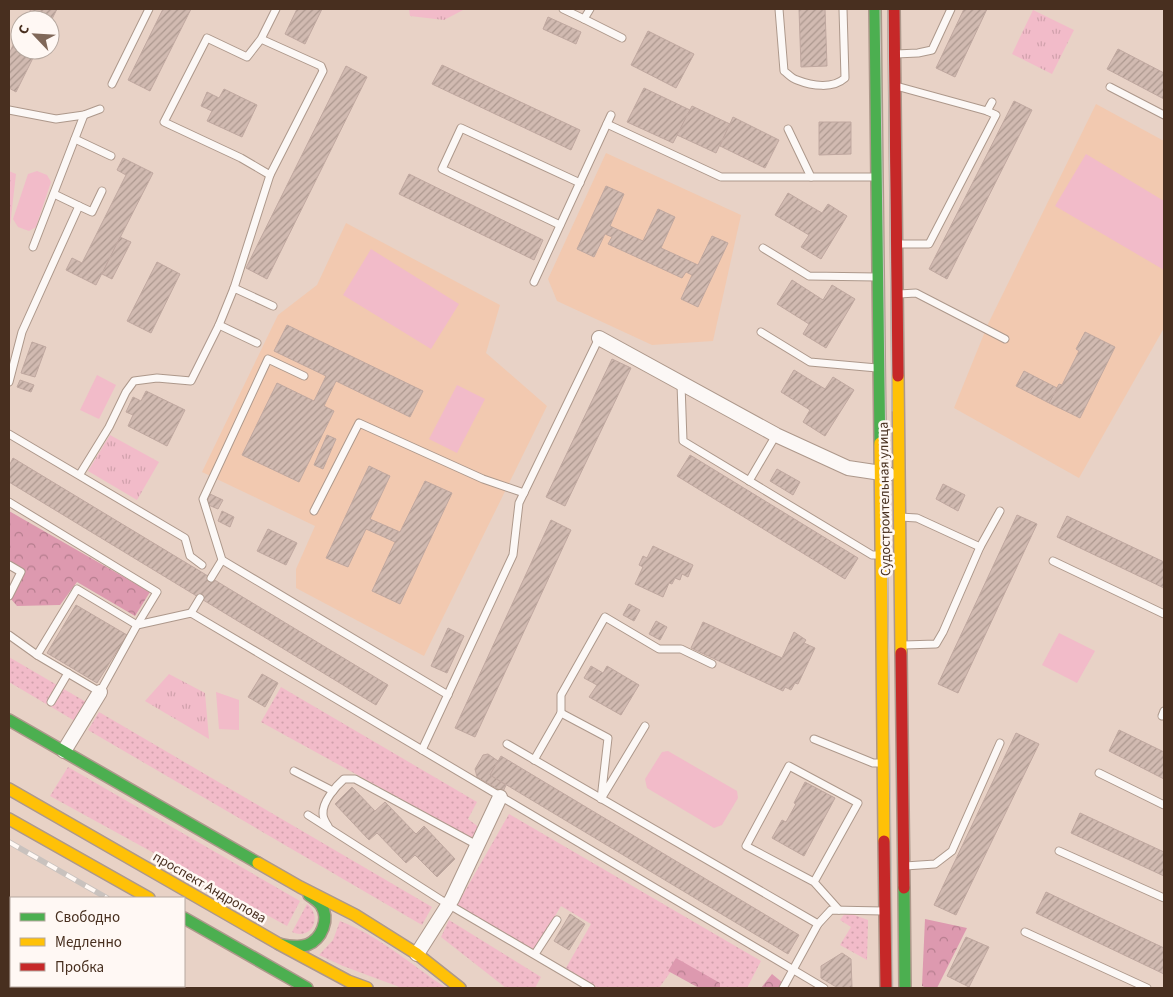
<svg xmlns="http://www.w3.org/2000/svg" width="1173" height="997" viewBox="0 0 1173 997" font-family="'Source Sans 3',sans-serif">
<defs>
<pattern id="grass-dots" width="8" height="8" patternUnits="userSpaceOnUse" patternTransform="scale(1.25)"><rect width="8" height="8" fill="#f2bbc9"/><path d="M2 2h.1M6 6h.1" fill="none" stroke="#d1a1ac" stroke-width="1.8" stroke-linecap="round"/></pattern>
<pattern id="forest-crowns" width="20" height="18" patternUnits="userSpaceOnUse" patternTransform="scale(1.25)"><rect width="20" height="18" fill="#dd99af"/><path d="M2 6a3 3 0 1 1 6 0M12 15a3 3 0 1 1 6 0" fill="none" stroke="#b57d8e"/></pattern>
<pattern id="park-tufts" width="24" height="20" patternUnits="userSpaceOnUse" patternTransform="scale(1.25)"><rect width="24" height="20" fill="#f2bbc9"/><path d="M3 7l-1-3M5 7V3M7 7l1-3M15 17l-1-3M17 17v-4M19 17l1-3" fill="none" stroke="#d1a1ac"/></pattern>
<pattern id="building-hatch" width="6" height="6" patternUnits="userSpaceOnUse" patternTransform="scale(1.25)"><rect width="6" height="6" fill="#d1bab1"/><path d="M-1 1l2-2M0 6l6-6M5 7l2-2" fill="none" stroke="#ac988f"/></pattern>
</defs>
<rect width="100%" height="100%" fill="#e8d2c6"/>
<!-- built -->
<g fill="#f2c9b0">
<path d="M1096 104 1164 141V328L1079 478 954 408 988 324Z"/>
<path d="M606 153 741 215 713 341 652 345 557 301 548 279Z"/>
<path d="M346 223 500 305 486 353 547 406 424 656 296 588V569L315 526 202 472 278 315 317 285Z"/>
</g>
<!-- grass -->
<g fill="url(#grass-dots)">
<path d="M9 657 86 702 75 721 9 682Z"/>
<path d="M281 687 477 802 468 819 480 828 474 839 261 722Z"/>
<path d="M99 712 432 907 422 925 88 730Z"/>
<path d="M68 767 300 901 287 926 50 796Z"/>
<path d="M509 814 761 961 747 988H720L677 963 659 988H598L566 968 591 924 561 906 534 951 457 905Z"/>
<path d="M307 904C323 916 312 941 292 932Z"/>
<path d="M846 912 868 920 867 960 840 945 851 927 840 920Z"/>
<path d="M449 920 541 977 535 988H506L441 937Z"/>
<path d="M340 921C379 936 412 965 446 988H402L343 966 319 955 333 940Z"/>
</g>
<!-- forest -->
<g fill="url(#forest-crowns)">
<path d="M9 511 150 592 135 616 77 582 60 605 17 606 11 599 25 572 9 562Z"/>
<path d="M925 919 967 928 937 988H927L922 986Z"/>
<path d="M676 958 720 983V988H699L668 971Z"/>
<path d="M772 974 783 983 780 988H761Z"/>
</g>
<!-- park -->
<g fill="url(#park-tufts)">
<path d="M409 9H465L444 20 410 16Z"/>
<path d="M1033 10 1074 30 1052 74 1012 54Z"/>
<path d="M9 171 16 174 9 235Z"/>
<path d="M110 435 159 462 137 500 88 471Z"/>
<path d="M169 674 205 693 209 739 145 701Z"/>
</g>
<!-- garden -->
<g fill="#f2bbc9">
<path d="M1086 154 1164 201V270L1055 206Z"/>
<path d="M37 171 47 175 51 182 36 227 29 231 18 227 13 219 28 174Z"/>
<path d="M371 249 459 304 431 349 343 295Z"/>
<path d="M97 375 116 385 99 419 80 410Z"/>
<path d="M457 385 485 399 457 453 429 439Z"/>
<path d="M1059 633 1095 651 1077 683 1042 665Z"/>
<path d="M216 692 239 700V730L219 729Z"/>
<path d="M668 751 737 791 738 798 722 825 714 828 647 788 645 779 662 752Z"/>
</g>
<!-- building -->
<g fill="url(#building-hatch)" stroke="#c0a8a0">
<path d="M31 9H57L50 23V20H25Z"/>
<path d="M163 9H191L150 91 128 80Z"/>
<path d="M297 9H322L305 44 285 34Z"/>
<path d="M799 9H825L827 66 801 67Z"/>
<path d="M964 9H987L955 77 936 68Z"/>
<path d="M548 17 581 32 576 44 543 29Z"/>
<path d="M20 30V50H37L16 92 9 88V54Z"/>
<path d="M648 31 694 54 676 88 631 65Z"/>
<path d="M1118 49 1164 73V99L1107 69Z"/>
<path d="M442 65 580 130 571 150 432 84Z"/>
<path d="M346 66 367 77 267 279 246 268Z"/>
<path d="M644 88 690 110 673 143 627 122Z"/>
<path d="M224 89 257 105 242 137 207 121 212 111 201 106 207 92 219 98Z"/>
<path d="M1014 101 1032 110 947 279 929 269Z"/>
<path d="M692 106 730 124 716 153 677 135Z"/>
<path d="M733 117 779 140 765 168 720 146Z"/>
<path d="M819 122H851V154L819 155Z"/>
<path d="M123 158 153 173 96 285 66 270 72 258 82 263 126 175 117 170Z"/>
<path d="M409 174 543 240 534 260 399 194Z"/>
<path d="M606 186 624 194 610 226 643 241 658 209 675 217 661 248 698 265 712 236 728 243 698 307 681 299 692 275 686 272 682 278 608 244 612 237 605 234 594 257 577 249Z"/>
<path d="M788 193 822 213 828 204 847 216 821 259 801 247 809 235 775 215Z"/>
<path d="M120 237 131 242 112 279 102 274Z"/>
<path d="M157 262 180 274 151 333 127 321Z"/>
<path d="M792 280 823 300 832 285 855 299 826 348 803 334 809 324 777 304Z"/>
<path d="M287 325 423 391 410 417 336 381 324 406 334 411 299 482 242 455 277 383 314 401 326 376 274 351Z"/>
<path d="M1085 332 1115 347 1080 418 1049 403 1059 384 1062 385 1079 351 1076 349Z"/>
<path d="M32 342 46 347 35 377 21 373Z"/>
<path d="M612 359 631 368 565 506 546 497Z"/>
<path d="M794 370 825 389 833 377 854 390 825 436 803 422 810 410 781 392Z"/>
<path d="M1024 371 1057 388 1049 403 1016 386Z"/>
<path d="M20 380 34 385 31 392 17 387Z"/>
<path d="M146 391 185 410 167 446 128 426 133 415 126 412 133 397 141 401Z"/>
<path d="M327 435 336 439 323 469 314 465Z"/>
<path d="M690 455 858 558 845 579 677 476Z"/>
<path d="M13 458 388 685 376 705 9 482V466Z"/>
<path d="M369 466 390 476 370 519 400 532 425 481 452 493 400 604 372 591 395 542 366 529 348 567 326 558Z"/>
<path d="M777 469 800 482 793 495 770 481Z"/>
<path d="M943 484 965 495 958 511 936 499Z"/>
<path d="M210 494 223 500 218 509 206 504Z"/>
<path d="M222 511 234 517 230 527 218 521Z"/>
<path d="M1017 515 1037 524 958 693 938 684Z"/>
<path d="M1067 516 1164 562V588L1057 537Z"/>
<path d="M551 520 571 530 475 737 455 728Z"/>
<path d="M268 529 297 543 286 565 257 551Z"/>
<path d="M653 546 693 565 688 577 682 574 680 580 675 578 672 584 669 583 663 597 635 584 643 567 639 565 643 556 647 558Z"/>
<path d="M629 604 640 610 634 621 623 615Z"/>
<path d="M76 605 127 635 97 683 47 653Z"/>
<path d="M656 621 667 627 660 640 649 634Z"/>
<path d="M703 622 782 658 794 632 806 640 804 643 815 648 798 684 795 683 791 690 785 687 783 691 691 648Z"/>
<path d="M448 628 464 636 447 673 431 666Z"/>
<path d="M591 666 603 673 607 666 639 685 621 715 589 697 597 685 584 678Z"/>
<path d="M262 674 278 683 265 707 248 697Z"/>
<path d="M1119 730 1164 752V779L1109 751Z"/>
<path d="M1016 733 1039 744 956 915 934 905Z"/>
<path d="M488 754 498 761 490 775 506 785 503 792 477 777 475 769 483 755Z"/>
<path d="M501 756 799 935 788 954 490 775Z"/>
<path d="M805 782 835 798 804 856 772 838 782 820 786 822 796 804 794 803Z"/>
<path d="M352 787 375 811 385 802 416 834 424 826 455 859 437 877 415 855 406 863 377 833 369 840 335 804Z"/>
<path d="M1080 813 1164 852V876L1071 833Z"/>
<path d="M1046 892 1164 948V974L1036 913Z"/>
<path d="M570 914 585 924 569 950 554 941Z"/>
<path d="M966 937 989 947 969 987 947 976Z"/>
<path d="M842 953 851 959 852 987 850 988H838L821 978V966Z"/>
</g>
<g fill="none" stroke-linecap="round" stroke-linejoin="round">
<defs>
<g id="lane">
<path d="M563 9 584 19 590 9"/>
<path d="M779 9 784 71C788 74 792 79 797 80 812 86 833 89 845 78L843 9"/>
<path d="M584 19 622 38"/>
<path d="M261 39 321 66 323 71 270 175 241 158 164 122 207 38 247 57 261 39 276 9"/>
<path d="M896 54 918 53 932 50 951 9"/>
<path d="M112 84 149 9"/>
<path d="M896 86 987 111"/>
<path d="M1110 87 1164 115"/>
<path d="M9 110 56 119 84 115 100 109"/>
<path d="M607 124 721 177H811"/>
<path d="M788 129 811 177H875"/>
<path d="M75 139 111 156"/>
<path d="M79 206 92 212 102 191"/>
<path d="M560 225 442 169 461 128 580 183"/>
<path d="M898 244H929L996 115 987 111 992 102"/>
<path d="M33 247 84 115"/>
<path d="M763 248 809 276 876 277"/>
<path d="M534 282 611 115"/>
<path d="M234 288 270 175"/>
<path d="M899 294 916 293 1005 339"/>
<path d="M219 325 257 343"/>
<path d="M761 332 810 362 877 368"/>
<path d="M304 376 268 359 203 499 222 560 448 695"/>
<path d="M9 382 22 332 79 206 54 194"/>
<path d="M681 384 683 441 872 555H879"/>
<path d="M9 434 185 538 190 556 202 565"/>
<path d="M80 474 109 427 126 392 134 381 157 378 191 381 219 325 234 288 273 306"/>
<path d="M749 481 776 435"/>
<path d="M9 502 157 592 137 625"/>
<path d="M314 511 359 423 483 479 524 493"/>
<path d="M900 517 917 518 980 547 1000 511"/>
<path d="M1053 561 1164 614"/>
<path d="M9 565 21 572 9 596"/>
<path d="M211 578 222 560"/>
<path d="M77 589 137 625 100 692 37 655Z"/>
<path d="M191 613 200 598"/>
<path d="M137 625 191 613 824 988"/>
<path d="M9 635 37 655"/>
<path d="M904 645 936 644 943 632 980 547"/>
<path d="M51 702 68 673"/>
<path d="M561 713 608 738 601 799 645 726"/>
<path d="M1162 716 1164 711"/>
<path d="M814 739 873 763H883"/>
<path d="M507 744 818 924"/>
<path d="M422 750 513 555 519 503 599 338"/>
<path d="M534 760 561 713V695L605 617 659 649H681L712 664"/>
<path d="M294 771 333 791"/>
<path d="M1099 773 1164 805"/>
<path d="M308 815 441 900 591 988"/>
<path d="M328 826C326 823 323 818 323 814 322 802 336 786 344 779H355L477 845"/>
<path d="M1059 851 1164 898"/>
<path d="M905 866 935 864 952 851 1000 743"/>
<path d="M814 882 746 846 789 766 858 803 814 882 839 910"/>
<path d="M1025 932 1147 988"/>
<path d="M535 954 557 920"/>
<path d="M14 986 18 988"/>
<path d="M783 988 818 924 831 910 884 911"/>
</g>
<g id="street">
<path d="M599 338 776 435 848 468 888 474"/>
<path d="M64 751 100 692"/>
<path d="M417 954 452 899 500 797"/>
</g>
<g id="fast">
<path d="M875 9 880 443"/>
<path d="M9 720 258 863"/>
<path d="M904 888 905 988"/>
<path d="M9 908 11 910"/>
<path d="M184 918 307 988"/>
<path d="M279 944C288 946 298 948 307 945 322 939 330 919 321 905 318 901 313 898 309 895"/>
<path d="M144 986 148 988"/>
</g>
<g id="slow">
<path d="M898 376 901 653"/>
<path d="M880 443 884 841"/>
<path d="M9 789 279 944 348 981 367 988"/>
<path d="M9 819 149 898"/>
<path d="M258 863 300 887 355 915 417 954 460 988"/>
</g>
<g id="jam">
<path d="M894 9 898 376"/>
<path d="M901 653 904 888"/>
<path d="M884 841 886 988"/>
</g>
</defs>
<!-- lane casing -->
<use href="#lane" stroke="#ad988b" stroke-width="9"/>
<!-- street casing -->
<use href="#street" stroke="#ad988b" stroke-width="16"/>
<!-- fast casing -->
<use href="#fast" stroke="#ad988b" stroke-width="14"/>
<!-- slow casing -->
<use href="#slow" stroke="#ad988b" stroke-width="14"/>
<!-- jam casing -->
<use href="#jam" stroke="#ad988b" stroke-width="14"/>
<!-- lane -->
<use href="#lane" stroke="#fcf8f6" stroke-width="7"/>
<!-- street -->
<use href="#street" stroke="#fcf8f6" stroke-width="14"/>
<!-- fast -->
<use href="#fast" stroke="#4caf50" stroke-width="11"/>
<!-- slow -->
<use href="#slow" stroke="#ffc107" stroke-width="11"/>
<!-- jam -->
<use href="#jam" stroke="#c62828" stroke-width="11"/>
<!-- tram -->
<g stroke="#c9c2be" stroke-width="1">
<path d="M880 9 893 988"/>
<path d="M888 9 892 411"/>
</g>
<defs>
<path id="rail" d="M9 842 107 898"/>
</defs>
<!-- rail casing -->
<use href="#rail" stroke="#c9c2be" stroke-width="5.5"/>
<!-- rail -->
<use href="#rail" stroke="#fff8f4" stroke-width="4" stroke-dasharray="11" stroke-linecap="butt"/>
</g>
<g text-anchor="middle" stroke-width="5" stroke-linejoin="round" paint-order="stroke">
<!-- street labels -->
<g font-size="14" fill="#482f1f" stroke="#fff8f4">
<text transform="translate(884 499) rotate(-91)" y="5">Судостроительная улица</text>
<text transform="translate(210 887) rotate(30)" y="5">проспект Андропова</text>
</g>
</g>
<!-- border -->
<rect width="1173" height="997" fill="none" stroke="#482f1f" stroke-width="20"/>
<!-- legend -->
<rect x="10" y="897" width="175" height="90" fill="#fff8f4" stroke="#b6a89f"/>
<rect x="20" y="913" width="25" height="8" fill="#4caf50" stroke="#b6a89f"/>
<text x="55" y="922" font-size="15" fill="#482f1f">Свободно</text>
<rect x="20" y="938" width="25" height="8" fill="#ffc107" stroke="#b6a89f"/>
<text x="55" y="947" font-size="15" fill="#482f1f">Медленно</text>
<rect x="20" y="963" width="25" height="8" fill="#c62828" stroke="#b6a89f"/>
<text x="55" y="972" font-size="15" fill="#482f1f">Пробка</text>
<!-- north arrow -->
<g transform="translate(35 35) rotate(295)"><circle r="24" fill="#fff8f4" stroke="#b6a89f"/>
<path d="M0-4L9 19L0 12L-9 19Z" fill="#806859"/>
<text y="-8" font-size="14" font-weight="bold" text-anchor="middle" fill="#482f1f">С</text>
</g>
</svg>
